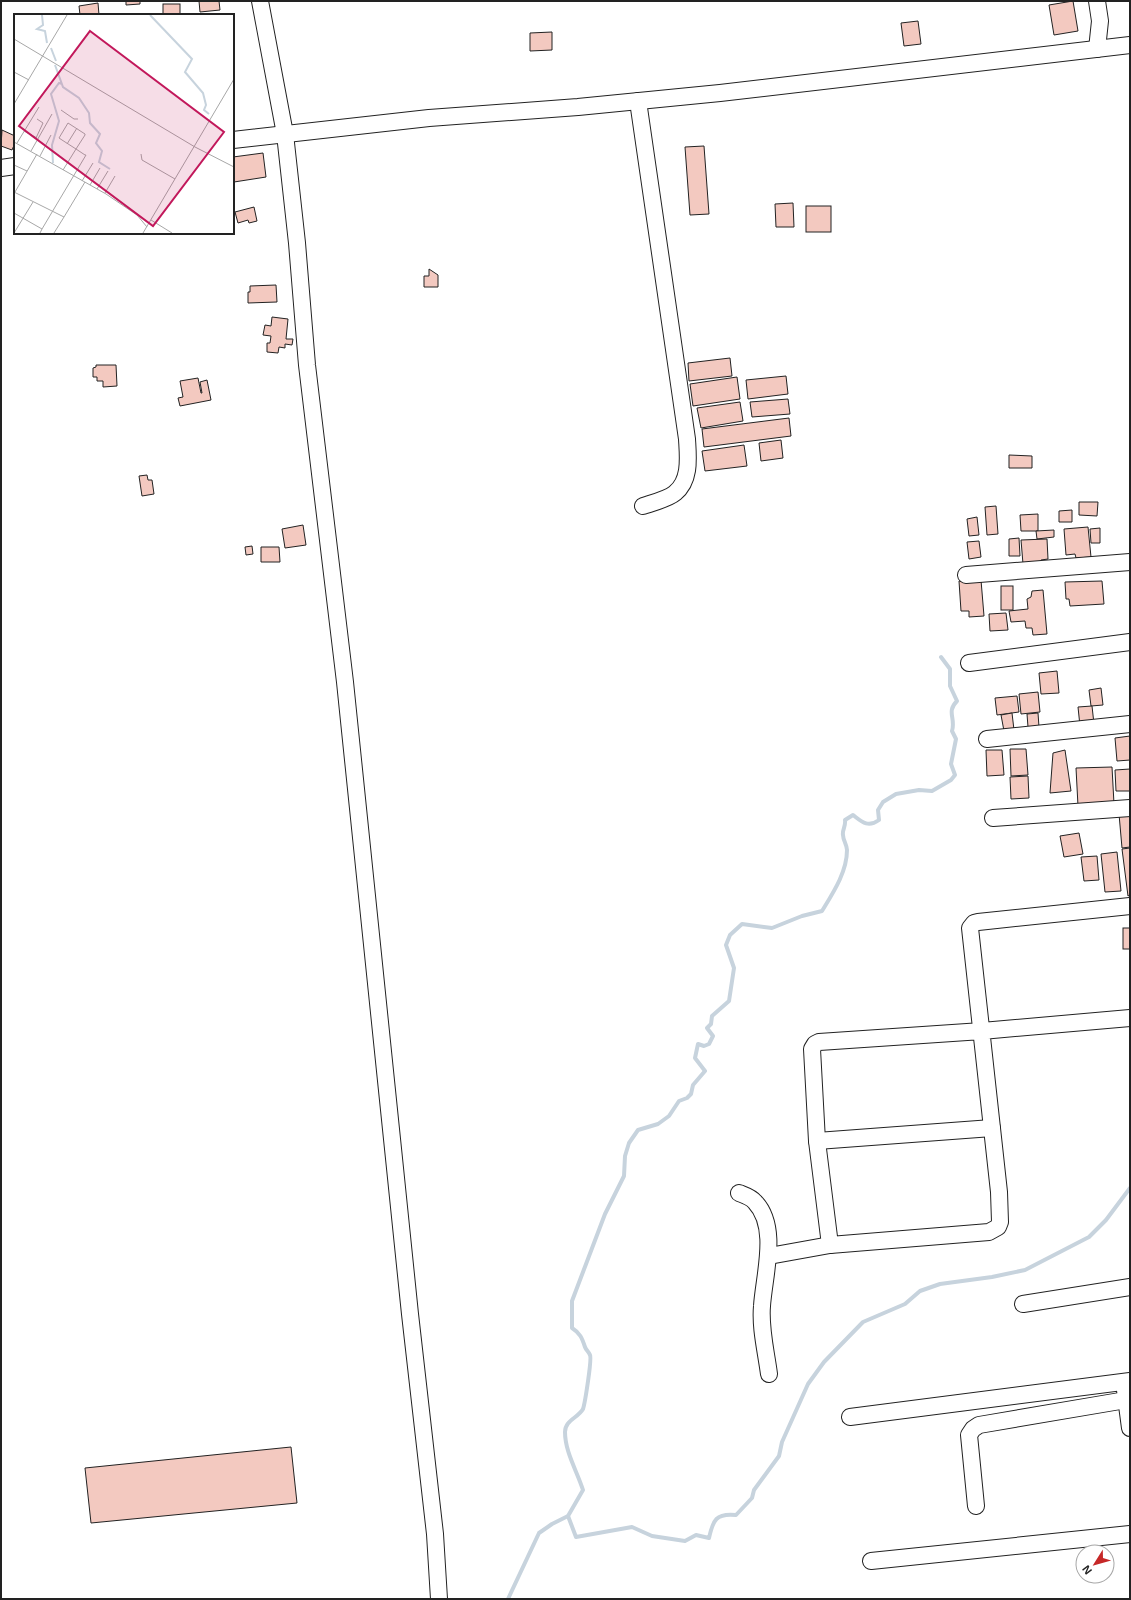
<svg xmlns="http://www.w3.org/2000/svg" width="1131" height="1600" viewBox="0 0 1131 1600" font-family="Arial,sans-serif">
<rect width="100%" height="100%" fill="#fff"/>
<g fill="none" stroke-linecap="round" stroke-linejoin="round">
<!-- stream -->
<g stroke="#c7d3dd" stroke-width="4">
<path d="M568 1516 576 1537 632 1527 652 1536 685 1541 696 1535 709 1538C713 1520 716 1513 736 1515L752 1498 754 1490 779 1456 782 1442 808 1384 824 1362 863 1322 905 1304 920 1291 940 1284 992 1277 1025 1270 1089 1237 1106 1220 1130 1188"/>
<path d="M508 1599 539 1533 552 1524 568 1516 583 1490C577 1471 565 1452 565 1432 565 1420 578 1418 583 1409 585 1403 592 1359 590 1355 589 1352 586 1350 585 1347 582 1338 580 1333 572 1328V1301L605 1214 624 1176 625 1156 629 1143 638 1130 658 1124 669 1116 679 1101 687 1098 691 1094 693 1085 705 1071 695 1058 698 1044 704 1046 709 1044 713 1036 707 1028 711 1024 712 1016 729 1001 734 968 726 945 730 935 742 924 772 928 802 916 822 911C833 893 847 872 847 850 847 845 843 840 843 835 842 830 846 826 845 820L853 815C862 822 868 828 879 820L878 810 883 802 896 794 919 790 932 791 951 780 955 775 951 764 956 739 952 731C956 718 946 712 957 701L950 686V669L941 657"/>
</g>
</g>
<!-- building -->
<g fill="#f3c9c0" stroke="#222">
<path d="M126 1H140V4L126 5Z"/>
<path d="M199 1H219L220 10 200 12Z"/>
<path d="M1073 1 1078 31 1054 35 1049 5Z"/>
<path d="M98 3 99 15H80L79 6Z"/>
<rect x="163" y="4" width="17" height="11"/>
<path d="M918 21 921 44 904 46 901 23Z"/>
<path d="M552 32V50L530 51V33Z"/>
<path d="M2 130 15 136V143L12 150 1 146Z"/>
<path d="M704 146 709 214 690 215 685 147Z"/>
<path d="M263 153 266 177 234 182 233 157Z"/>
<path d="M793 203 794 227H776L775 204Z"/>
<rect x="806" y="206" width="25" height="26"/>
<path d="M254 207 257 221 249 223 248 220 238 223 235 212Z"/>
<path d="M429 269 438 275V287H424V276H429Z"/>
<path d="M276 285 277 302 248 303V292H250V286Z"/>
<path d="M272 317 288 319 286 339H293L292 345 285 344V348L279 347 278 353 267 352V343H270L271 336 263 335 265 325 271 326Z"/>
<path d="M730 358 732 376 689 381 688 363Z"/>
<path d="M96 365H116L117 386 103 387V381H97V377H93V368L96 367Z"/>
<path d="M786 376 788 394 748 399 746 380Z"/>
<path d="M737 377 740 399 693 406 690 384Z"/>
<path d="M198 378 201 393H202L200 382 207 380 211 400 180 406 178 398 183 397 180 381Z"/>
<path d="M788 399 790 414 752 417 750 402Z"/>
<path d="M740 402 743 421 701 428 697 408Z"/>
<path d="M789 418 791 436 704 447 702 429Z"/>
<path d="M781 440 783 458 761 461 759 443Z"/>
<path d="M744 445 747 466 705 471 702 451Z"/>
<path d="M1009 455 1032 456V468H1009Z"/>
<path d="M147 475 148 480H152L154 494 142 496 139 476Z"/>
<path d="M1079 502H1098L1097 516 1079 515Z"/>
<path d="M996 506 998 534 987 535 985 507Z"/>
<path d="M1072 510V522H1059V511Z"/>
<path d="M1038 514V531H1021L1020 515Z"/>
<path d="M977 517 979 535 969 536 967 519Z"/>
<path d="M303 525 306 545 285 548 282 529Z"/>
<path d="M1088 527 1091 557 1076 558 1075 554 1066 555 1064 529Z"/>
<path d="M1100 528V543H1091L1090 529Z"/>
<path d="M1054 530V537L1037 539 1036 531Z"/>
<path d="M1019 538 1020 556H1009V539Z"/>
<path d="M1047 539 1048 559 1041 560V564H1023L1021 540Z"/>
<path d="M979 541 981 557 969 559 967 542Z"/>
<path d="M252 546 253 554 246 555 245 547Z"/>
<path d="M261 547H279L280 562H261Z"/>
<path d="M981 580 984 616 969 617V611H961L959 581Z"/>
<path d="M1102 581 1104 604 1070 606 1069 599H1066L1065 582Z"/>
<rect x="1001" y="586" width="12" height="24"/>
<path d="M1043 590 1047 634 1033 635 1032 628H1026L1025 621 1011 622 1009 611 1028 609 1027 599 1031 597 1032 591Z"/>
<path d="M1006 613 1008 630 990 631 989 614Z"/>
<path d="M1057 671 1059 693 1041 694 1039 673Z"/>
<path d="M1101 688 1103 705 1091 706 1089 690Z"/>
<path d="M1038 692 1040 712 1021 714 1019 694Z"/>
<path d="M1017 696 1019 712 997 715 995 698Z"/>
<path d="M1092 706 1094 724 1080 726 1078 707Z"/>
<path d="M1012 713 1014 730 1004 731 1001 715Z"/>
<path d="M1038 713 1039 727H1028L1027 714Z"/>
<path d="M1130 736V760L1117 761 1115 738Z"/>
<path d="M1010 749H1026L1028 775 1011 776Z"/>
<path d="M986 750H1002L1004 775 987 776Z"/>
<path d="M1065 750 1071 791 1050 793 1053 753Z"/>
<path d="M1112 767 1114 804 1078 806 1076 768Z"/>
<path d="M1130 769V791H1116L1115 770Z"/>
<path d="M1028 776 1029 798 1011 799 1010 777Z"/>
<path d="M1119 814H1130V847L1122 848Z"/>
<path d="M1079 833 1083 854 1064 857 1060 836Z"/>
<path d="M1130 848V895L1128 896 1122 849Z"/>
<path d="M1117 852 1121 891 1105 892 1101 854Z"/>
<path d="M1097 856 1099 880 1084 881 1081 857Z"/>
<rect x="1123" y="928" width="7" height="21"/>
<path d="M291 1447 297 1503 91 1523 85 1468Z"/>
</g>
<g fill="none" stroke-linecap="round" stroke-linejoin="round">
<defs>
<g id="minor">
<path d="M260 1 285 134 297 243 307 365 345 682 410 1314 435 1534 439 1599"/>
<path d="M1097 49 1100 21 1097 1"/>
<path d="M638 101 687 439C688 457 691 480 675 493 668 499 652 503 643 506"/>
<path d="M233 140 429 118 578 107 720 93 1130 45"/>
<path d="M1 168 15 166"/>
<path d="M966 575 1130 562"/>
<path d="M969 663 1130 642"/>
<path d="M987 739 1130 724"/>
<path d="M993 818 1130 808"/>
<path d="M1130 906 978 922 974 923 970 928 999 1192 1000 1222 998 1227 989 1232 830 1245 817 1141 812 1049 815 1044 819 1042 982 1031 1130 1018"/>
<path d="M817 1141 992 1128"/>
<path d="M739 1193C744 1195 751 1197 755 1202 779 1227 764 1275 762 1306 760 1328 766 1351 769 1374"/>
<path d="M769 1256 830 1245"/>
<path d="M1023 1304 1130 1287"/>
<path d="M1125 1390 1130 1428"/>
<path d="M850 1417 1130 1381"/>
<path d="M976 1506 969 1435 973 1429 979 1425 1126 1400"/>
<path d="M871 1561 1130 1534"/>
</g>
</defs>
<!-- minor casing -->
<use href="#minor" stroke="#222" stroke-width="18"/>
<!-- minor -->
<use href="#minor" stroke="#fff" stroke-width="16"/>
</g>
<!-- overview -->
<g transform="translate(14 14)">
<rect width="220" height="220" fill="#fff"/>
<path fill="none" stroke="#c7d3dd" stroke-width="2" d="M28 1 29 11 23 15 31 17 33 29M136 1 178 45 171 58 189 79 192 91 190 96 195 100M37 34 42 47M41 51 49 73 65 84 75 99 76 109 86 120 82 129 88 137 85 148 96 155M39 149 38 131 45 107 37 80 45 69 48 70"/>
<path fill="none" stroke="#a7a7a7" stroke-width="1" d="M0 25 181 133 220 153M0 58 15 66M0 90 53 1M47 96 60 105H64M10 117 23 124M22 124 29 109 23 105M0 128 92 180 123 201 133 213M3 129 25 93M53 130 63 114M17 137 38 100M127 140 128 146 161 165M26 142 37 121M0 151 13 157M68 167 79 149M76 171 86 154M83 175 94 157M0 178 50 203 71 168M1 178 23 140M91 179 101 162M0 199 28 215 26 219M137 206 158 219M28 215 72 141H71L62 135 48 126 45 124 54 109 71 120V121L62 135 49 156M0 219 19 188M40 219 50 203M129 219 220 65"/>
<path fill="#c2185b" fill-opacity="0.15" stroke="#c2185b" stroke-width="2" d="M76 17 210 118 139 212 5 112Z"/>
<rect width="220" height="220" fill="none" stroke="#222" stroke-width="2"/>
</g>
<!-- border -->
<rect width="1131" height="1600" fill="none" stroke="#222222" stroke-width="4"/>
<!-- north arrow -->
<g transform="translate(1095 1564) rotate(233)"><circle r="19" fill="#ffffff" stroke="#a7a7a7"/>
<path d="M0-3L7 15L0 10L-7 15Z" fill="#c62828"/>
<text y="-6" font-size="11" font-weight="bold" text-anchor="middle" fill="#222222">N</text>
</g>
</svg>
